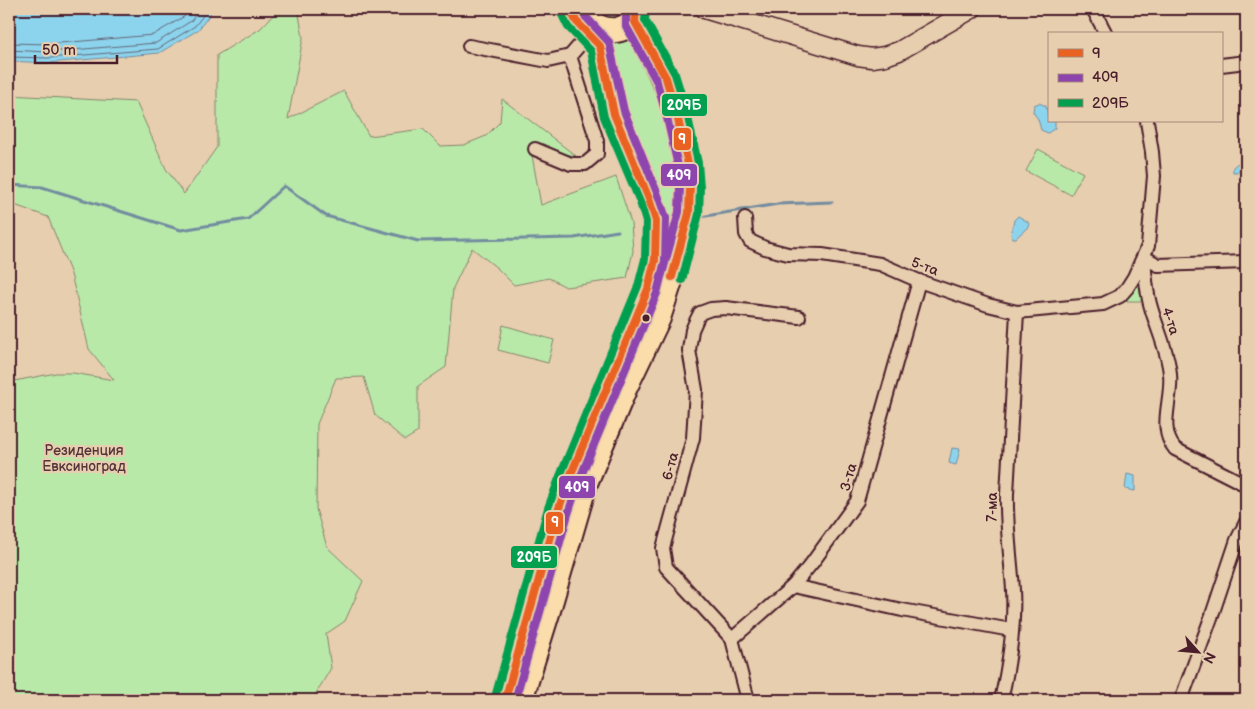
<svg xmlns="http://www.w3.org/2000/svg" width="1255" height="709" viewBox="0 0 1255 709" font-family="'Balsamiq Sans',sans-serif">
<rect width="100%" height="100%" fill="#e7ceaf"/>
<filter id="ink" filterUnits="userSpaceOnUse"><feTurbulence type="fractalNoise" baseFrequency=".02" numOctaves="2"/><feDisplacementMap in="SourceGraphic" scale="10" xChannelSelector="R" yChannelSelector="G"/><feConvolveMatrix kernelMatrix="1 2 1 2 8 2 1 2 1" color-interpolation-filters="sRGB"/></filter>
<g filter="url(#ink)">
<!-- green -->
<g fill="#b9e9a9" stroke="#82846a">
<path d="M279 9H298L303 38 288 119 344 91 369 136 423 129 440 146 464 145 486 136 500 122 502 99 576 156 531 150 541 205 616 177 631 223 633 251 627 278 566 287 549 278 514 285 497 268 472 248 453 288 446 367 418 386V432L405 440 375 415 364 377 336 378 317 424 316 509 327 547 363 581 345 621 326 634 331 668 312 700H9V382L56 373H73L114 380 89 349 71 274 48 217 9 203V95L136 102 166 169 184 194 217 147V55L260 29Z"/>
<path d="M590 9H621L624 20 615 24Z"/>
<path d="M628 37C656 93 690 156 679 221 677 235 672 249 669 262L622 107 606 41Z"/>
<path d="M1038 149 1083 173 1071 195 1026 171Z"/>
<path d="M1144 257 1149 301H1112Z"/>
<path d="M503 325 554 340 548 363 498 350Z"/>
</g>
<!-- water -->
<g fill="#8cd4ed" stroke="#728c9f">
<path d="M9 9H214L198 30 159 53 48 63 9 61Z"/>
<path d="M1039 103 1046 106 1049 121H1055V128L1048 133 1041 130 1038 119 1033 112 1034 105Z"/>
<path d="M1242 160H1246V165L1237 172H1233V167Z"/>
<path d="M1018 216 1028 222 1029 226 1016 238H1013L1011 235 1014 220Z"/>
<path d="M952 448 960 449 956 465 949 463Z"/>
<path d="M1127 474 1135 476V491L1125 489Z"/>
</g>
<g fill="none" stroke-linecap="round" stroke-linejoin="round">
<!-- shore -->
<g stroke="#646779" stroke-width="1">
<path d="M9 43 48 44 153 35 185 16 191 9"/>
<path d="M9 50 48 52 156 43 191 21 200 9"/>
<path d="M9 57 48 58 158 49 195 26 208 9"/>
</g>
<!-- stream -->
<g stroke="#728c9f" stroke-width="3">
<path d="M9 185 42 187 181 230 248 219 284 186 326 216 418 241 574 238 618 231"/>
<path d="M700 217 778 204 832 202"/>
</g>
<defs>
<g id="street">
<path d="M1093 9 1106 34"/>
<path d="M469 46 548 61 570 56"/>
<path d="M1221 65 1246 62"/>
<path d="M535 149 571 164H585L597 154V141L570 56 589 34"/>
<path d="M745 218 746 234 750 241 765 248 788 254 822 255 880 264 919 281 988 305 1017 312 1103 304 1120 296 1127 288 1134 277 1148 246 1154 176 1152 152 1147 121"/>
<path d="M1144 257C1145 272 1146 289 1150 304 1156 327 1168 350 1170 374 1173 399 1157 428 1175 449L1246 485"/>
<path d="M1144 257 1158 265 1246 262"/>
<path d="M793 586 902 610 1011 630"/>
<path d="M732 639 793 586 812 563 857 501 919 281"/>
<path d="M748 700 732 639 666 567 663 548 693 438 696 390 689 350 692 330 696 321 700 313 711 309 726 308 799 317"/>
<path d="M1001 700C1009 665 1015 626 1013 590 1011 558 1006 527 1007 494L1017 312"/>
<path d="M1181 700 1212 615 1237 540 1246 522"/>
</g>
<path id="secondary" d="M704 9 858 56 872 58 885 56 899 51 972 9"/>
<g id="highway">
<path d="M596 26C612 34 621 30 635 22"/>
<path d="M521 643 558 511 569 479 648 289 655 260 656 221 649 199 614 114 596 26 589 18 583 9"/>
<path d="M520 700 548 610 585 483 625 387 658 318 676 262 689 213 690 187 688 164 677 115 666 78 641 33 630 9"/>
</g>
</defs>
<!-- street casing -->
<use href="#street" stroke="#4a1f2b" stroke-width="16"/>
<!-- secondary casing -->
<use href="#secondary" stroke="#4a1f2b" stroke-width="21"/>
<!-- highway casing -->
<use href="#highway" stroke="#4a1f2b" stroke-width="28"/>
<!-- street -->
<use href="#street" stroke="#e7ceaf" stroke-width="12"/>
<!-- secondary -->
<use href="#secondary" stroke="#e7ceaf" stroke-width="18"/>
<!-- highway -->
<use href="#highway" stroke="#faddab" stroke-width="24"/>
<defs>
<g id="bus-1">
<path d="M636 9 635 22 666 78 677 115 688 164 690 187 689 213 672 277"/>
<path d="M505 700 558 511 569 479 648 289 655 260 656 221 649 199 614 114 600 46 576 21 570 9"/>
</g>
<g id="bus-2">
<path d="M626 9V26L657 82 667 118 678 166 680 187 679 212 662 274"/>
<path d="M515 700 568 514 578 483 657 293 665 261 666 218 658 195 624 111 609 42 584 15 581 9"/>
</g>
<g id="bus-3">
<path d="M646 10 645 20 675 74 687 113 698 163 700 187 699 214 682 280"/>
<path d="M495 697 548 508 560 476 638 286 645 259 646 222 640 202 604 117 591 51 568 27 561 13"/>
</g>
</defs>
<!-- bus-1 casing -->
<use href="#bus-1" stroke="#e7ceaf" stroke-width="11"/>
<!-- bus-2 casing -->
<use href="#bus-2" stroke="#e7ceaf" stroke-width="11"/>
<!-- bus-3 casing -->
<use href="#bus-3" stroke="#e7ceaf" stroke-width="11"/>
<!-- bus-1 -->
<use href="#bus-1" stroke="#ea6222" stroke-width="8"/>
<!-- bus-2 -->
<use href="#bus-2" stroke="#8e44ad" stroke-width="8"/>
<!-- bus-3 -->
<use href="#bus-3" stroke="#049f4f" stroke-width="8"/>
</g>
</g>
<!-- markers -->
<circle fill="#4a1f2b" stroke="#e7ceaf" stroke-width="2" cx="646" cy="318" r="4.5"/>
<g text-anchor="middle" stroke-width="4.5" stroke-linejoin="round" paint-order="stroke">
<!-- street labels -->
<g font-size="14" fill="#4a1f2b" stroke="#e7ceaf">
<text transform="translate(925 266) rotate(21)" y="5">5-та</text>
<text transform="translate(1171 321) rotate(72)" y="5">4-та</text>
<text transform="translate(670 466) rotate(-75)" y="5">6-та</text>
<text transform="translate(848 477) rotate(-74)" y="5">3-та</text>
<text transform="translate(992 507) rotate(-90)" y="5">7-ма</text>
</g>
<!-- park labels -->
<g font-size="14" fill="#553338" stroke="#e7ceaf">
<text x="84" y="455">Резиденция<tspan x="84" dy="16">Евксиноград</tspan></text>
</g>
</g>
<g stroke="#e7ceaf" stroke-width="2">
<rect x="661" y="93" width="47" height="24" rx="5" fill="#049f4f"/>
<rect x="673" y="127" width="19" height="24" rx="5" fill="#ea6222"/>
<rect x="660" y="163" width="38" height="24" rx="5" fill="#8e44ad"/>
<rect x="558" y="475" width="38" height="24" rx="5" fill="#8e44ad"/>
<rect x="545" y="511" width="19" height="24" rx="5" fill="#ea6222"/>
<rect x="510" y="545" width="48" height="24" rx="5" fill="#049f4f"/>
</g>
<g font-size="14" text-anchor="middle" font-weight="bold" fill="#fff">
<text x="684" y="110">209Б</text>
<text x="682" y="144">9</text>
<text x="679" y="180">409</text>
<text x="577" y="492">409</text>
<text x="555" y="527">9</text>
<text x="534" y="562">209Б</text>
</g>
<!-- margin -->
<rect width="1255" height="709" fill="none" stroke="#e7ceaf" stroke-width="30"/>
<rect x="15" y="15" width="1225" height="679" fill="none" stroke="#4a1f2b" stroke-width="2" filter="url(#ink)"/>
<!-- legend -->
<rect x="1048" y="32" width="175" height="90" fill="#e7ceaf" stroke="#a8887a"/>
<rect x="1058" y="49" width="25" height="8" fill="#ea6222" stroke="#a8887a"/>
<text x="1092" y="58" font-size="15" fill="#4a1f2b">9</text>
<rect x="1058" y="74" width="25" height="8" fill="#8e44ad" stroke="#a8887a"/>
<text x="1092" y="82" font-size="15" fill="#4a1f2b">409</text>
<rect x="1058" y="99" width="25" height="8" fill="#049f4f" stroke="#a8887a"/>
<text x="1092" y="108" font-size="15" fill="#4a1f2b">209Б</text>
<!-- north arrow -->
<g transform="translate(1198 652) rotate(117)" stroke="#e7ceaf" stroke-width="4" paint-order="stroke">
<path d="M0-4L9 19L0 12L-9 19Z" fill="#4a1f2b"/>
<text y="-8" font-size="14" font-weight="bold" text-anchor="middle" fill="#4a1f2b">N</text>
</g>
<!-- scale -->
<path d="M35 55v8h82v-8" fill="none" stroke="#4a1f2b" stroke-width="2.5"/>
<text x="42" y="55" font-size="15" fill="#4a1f2b" stroke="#e7ceaf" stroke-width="4" paint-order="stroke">50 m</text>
</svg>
